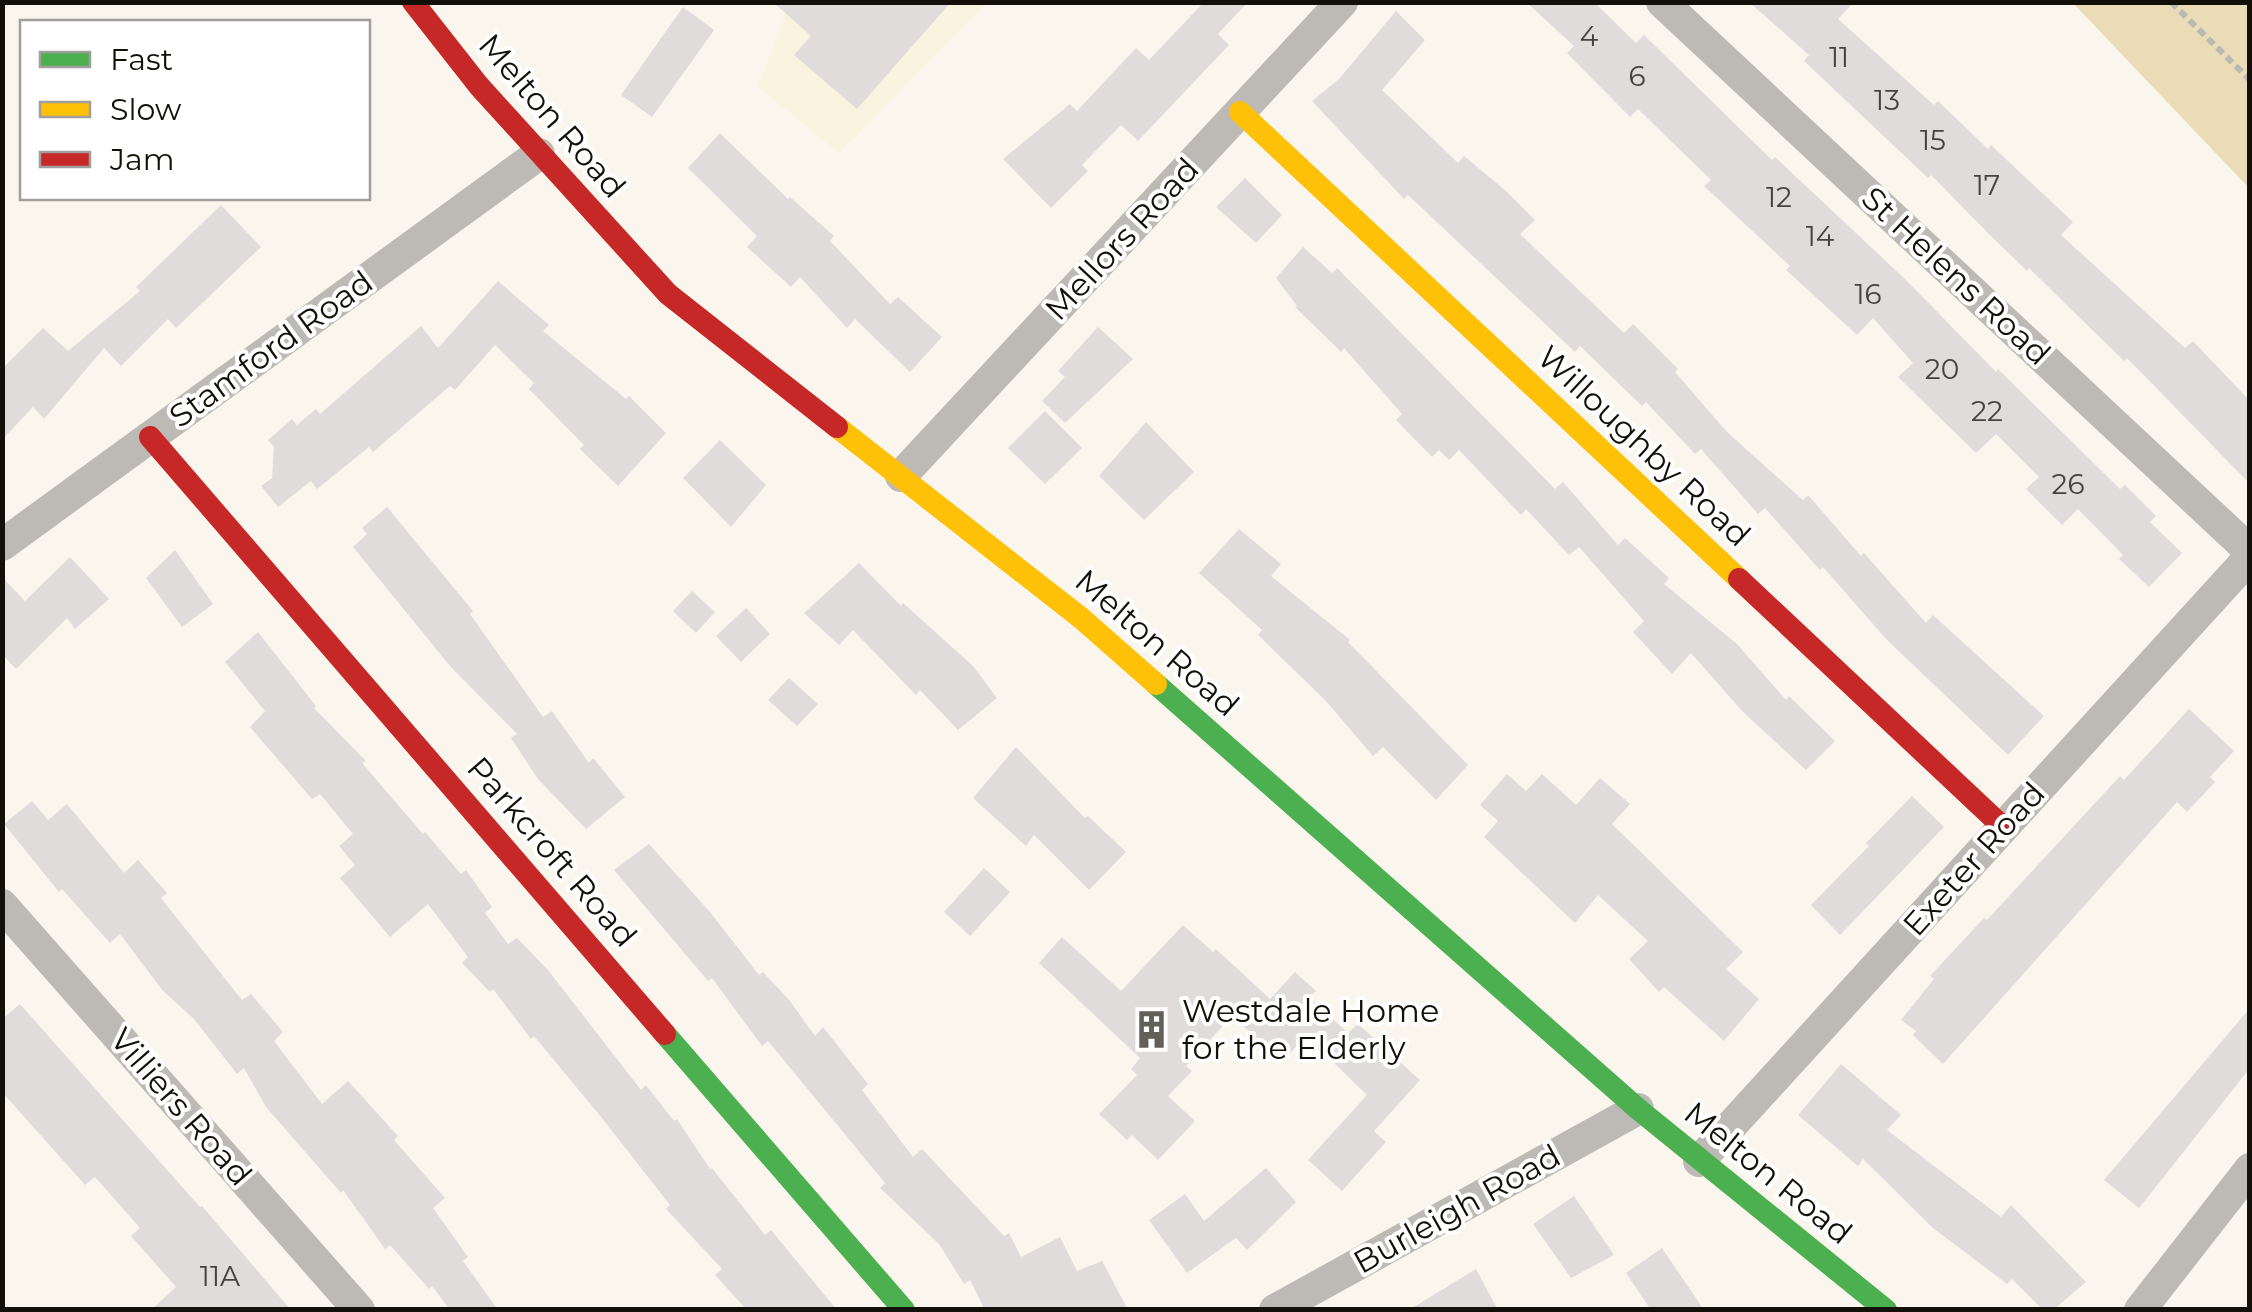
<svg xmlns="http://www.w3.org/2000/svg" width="2252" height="1312" viewBox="0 0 2252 1312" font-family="Montserrat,sans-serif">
<rect width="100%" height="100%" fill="#faf6ed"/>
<!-- built -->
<path fill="#faf3df" d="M790 3H986L839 153 758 87Z"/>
<!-- green -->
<path fill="#e9dcb6" d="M2073 3H2249V188Z"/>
<!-- building -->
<g fill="#e1dcdc">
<path d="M773 2H951L857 109 794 55 811 36Z"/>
<path d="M1204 2H1248L1218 34 1229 45 1138 141 1121 125 1082 165 1088 171 1051 208 1003 159 1070 104 1077 111 1136 48 1149 60Z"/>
<path d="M1526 2H1594L1636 43 1644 35 1772 160 1775 157 1906 280 1996 372 1998 369 2120 489 2125 485 2156 516 2150 522 2182 553 2149 587 2119 559 2123 555 2078 509 2062 525 2026 489 2039 477 1996 434 1976 453 1898 377 1913 363 1873 318 1857 335 1786 270 1790 266 1704 186 1711 180 1638 109 1630 117 1567 53 1574 46Z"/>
<path d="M1749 2H1854L1838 19 1934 105 1938 101 1988 149 1991 145 2073 222 2061 235 2185 348 2193 341 2250 401V484L2127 358 2124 361 2029 268 2027 271 1989 234 1931 175 1928 178 1804 61 1809 55Z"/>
<path d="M683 7 714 30 652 117 621 95Z"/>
<path d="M1396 11 1425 40 1382 90 1458 163 1464 156 1506 191 1535 220 1520 234 1624 333 1633 324 1678 369 1675 372 1727 432 1803 500 1808 495 1861 556 1864 553 1926 623 1933 615 2044 716 2008 755 1887 640 1823 567 1820 570 1765 508 1758 514 1701 449 1695 454 1646 402 1642 406 1580 346 1575 352 1408 195 1404 199 1312 101 1339 79Z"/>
<path d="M720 133 788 199 790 197 834 236 830 241 890 304 898 297 942 337 910 372 855 319 847 328 800 277 791 287 747 247 757 236 688 168Z"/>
<path d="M1245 178 1282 215 1256 243 1216 207Z"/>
<path d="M221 205 261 247 176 328 168 319 121 366 104 348 44 419 33 407 2 440V369L43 328 68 351 140 291 136 287Z"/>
<path d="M1303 247 1332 273 1337 268 1555 489 1563 482 1618 545 1625 538 1669 578 1664 584 1737 644 1786 700 1789 696 1835 741 1806 770 1743 712 1691 653 1672 674 1633 632 1644 621 1579 547 1569 555 1526 509 1521 515 1459 450 1449 460 1439 450 1432 457 1396 420 1402 414 1344 348 1341 352 1295 307 1297 306 1276 278Z"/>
<path d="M498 281 549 325 543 331 626 399 629 396 666 433 618 486 580 449 584 445 529 389 534 383 495 345 455 390 450 386 373 452 369 447 317 489 311 481 278 507 261 486 272 478 274 447 268 440 292 419 297 425 316 409 320 414 421 326 438 348Z"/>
<path d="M1098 327 1133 359 1065 423 1042 401 1065 377 1058 371Z"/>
<path d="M1045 411 1082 448 1045 484 1008 448Z"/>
<path d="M1146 422 1194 472 1144 520 1099 476Z"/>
<path d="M720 440 766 485 731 527 683 478Z"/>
<path d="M387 507 473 611 470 614 543 717 552 711 589 763 593 758 625 797 586 829 538 779 511 738 517 734 450 666 353 547 367 534 362 528Z"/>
<path d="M1239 529 1281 564 1271 576 1350 640 1348 642 1468 765 1436 800 1383 747 1373 756 1325 700 1258 635 1262 630 1199 573Z"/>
<path d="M175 550 213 604 182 627 146 578Z"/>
<path d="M70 557 109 599 75 629 67 618 16 669 2 654V577L25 601Z"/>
<path d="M859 563 901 606 903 603 973 666 997 698 958 730 920 690 916 695 853 630 839 645 804 613Z"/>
<path d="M692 591 715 612 696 633 673 611Z"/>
<path d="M746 608 770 634 741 662 716 636Z"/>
<path d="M258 632 316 706 314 708 366 761 362 763 423 834 425 832 461 874 466 870 492 907 485 913 508 944 517 938 548 970 641 1090 646 1085 674 1121 677 1119 710 1169 712 1168 765 1235 771 1230 837 1310H747L715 1275 722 1269 666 1209 670 1205 601 1117 534 1036 531 1039 493 989 490 992 462 963 468 957 428 904 390 937 340 878 355 865 339 846 353 834 320 794 312 799 250 727 265 711 225 662Z"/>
<path d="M789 678 818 704 797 726 768 700Z"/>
<path d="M2189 709 2234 751 2210 777 2215 782 2187 812 2177 802 1943 1064 1913 1035 1916 1031 1901 1020 1934 979 1930 976 1984 918 1987 920 2120 776 2124 780Z"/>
<path d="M1016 747 1085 818 1088 816 1126 852 1089 890 1034 835 1026 846 973 798Z"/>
<path d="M1507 774 1526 791 1542 774 1576 805 1600 778 1630 804 1612 824 1743 952 1726 969 1759 999 1724 1041 1664 987 1659 992 1629 959 1648 941 1598 895 1575 923 1484 837 1498 821 1480 805Z"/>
<path d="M1912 796 1944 827 1840 935 1811 905 1869 846 1866 843Z"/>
<path d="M32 801 48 820 67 804 124 873 138 860 167 893 161 898 242 1000 251 994 283 1032 274 1041 322 1104 348 1081 398 1136 394 1140 445 1198 433 1208 468 1257 463 1261 498 1310H450L432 1286 429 1289 390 1245 385 1249 343 1190 341 1193 266 1107 244 1068 237 1074 194 1019 163 991 120 934 110 943 62 889 59 892 4 824Z"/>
<path d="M649 844 710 912 759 975 763 972 790 1001 815 1036 823 1027 868 1084 862 1090 913 1157 922 1149 1004 1236 1009 1233 1021 1257 1060 1237 1077 1271 1102 1261 1128 1310H985L970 1280 964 1284 939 1244 880 1188 885 1183 768 1041 762 1046 712 978 708 981 614 870Z"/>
<path d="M984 868 1010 892 970 936 944 912Z"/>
<path d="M1183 925 1213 952 1216 949 1270 999 1295 972 1316 991 1309 997 1348 1033 1358 1024 1420 1080 1374 1131 1386 1142 1342 1191 1308 1160 1367 1095 1306 1036 1282 1062 1232 1016 1186 1066 1192 1071 1168 1096 1195 1121 1158 1160 1132 1135 1127 1140 1099 1114 1137 1075 1131 1069 1140 1058 1039 963 1062 937 1121 991Z"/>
<path d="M20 1004 200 1207 202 1206 291 1310H151L176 1287 131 1236 140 1228 95 1177 85 1185 2 1092V1019Z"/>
<path d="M2250 1008V1068L2139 1208 2104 1180Z"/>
<path d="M1841 1064 1901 1115 1887 1130 2001 1217 2011 1205 2086 1282 2053 1310H2043L2012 1279 2007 1284 1933 1228 1863 1159 1858 1166 1798 1115Z"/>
<path d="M1266 1168 1296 1202 1247 1250 1236 1238 1187 1273 1149 1220 1185 1194 1204 1221Z"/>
<path d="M1574 1196 1614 1255 1571 1278 1533 1224Z"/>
<path d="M1662 1248 1704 1310H1651L1626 1273Z"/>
<path d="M1476 1269 1498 1310H1409Z"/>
</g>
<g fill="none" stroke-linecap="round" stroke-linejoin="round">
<!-- path -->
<path stroke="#bab9b2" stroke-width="6" stroke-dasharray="8 5" stroke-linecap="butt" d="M2171 2 2250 80"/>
<!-- street -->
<g stroke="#bdbab6" stroke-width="32">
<path d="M1662 2 2250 551"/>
<path d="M901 476 1342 2"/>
<path d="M2 545 539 154"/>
<path d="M2 905 359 1310"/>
<path d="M1699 1161 2250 557"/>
<path d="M1275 1310 1638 1109"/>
<path d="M2140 1310 2250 1169"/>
</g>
<!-- fast -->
<g stroke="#4caf50" stroke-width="22">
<path d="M1156 684 1638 1109 1886 1310"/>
<path d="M665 1034 904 1310"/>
</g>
<!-- slow -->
<g stroke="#ffc107" stroke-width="22">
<path d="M1240 112 1739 579"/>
<path d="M837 427 1081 618 1156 684"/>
</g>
<!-- jam -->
<g stroke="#c62828" stroke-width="22">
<path d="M413 2 479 86 668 294 837 427"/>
<path d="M150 437 665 1034"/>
<path d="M1739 579 2003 827"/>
</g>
</g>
<!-- icons -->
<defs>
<symbol id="building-bare" viewBox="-9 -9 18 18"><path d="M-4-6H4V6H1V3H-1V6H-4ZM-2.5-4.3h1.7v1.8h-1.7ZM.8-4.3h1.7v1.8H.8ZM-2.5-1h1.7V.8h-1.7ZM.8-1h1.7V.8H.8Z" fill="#636059" stroke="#fff" stroke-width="2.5" paint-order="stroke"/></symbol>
</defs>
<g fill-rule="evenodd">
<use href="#building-bare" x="1124" y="1002" width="55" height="55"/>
</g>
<g text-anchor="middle" stroke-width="8" stroke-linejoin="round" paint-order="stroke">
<!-- number labels -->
<g font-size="28" fill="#46433e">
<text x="1589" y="46">4</text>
<text x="1839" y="67">11</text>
<text x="1637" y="86">6</text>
<text x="1887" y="110">13</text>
<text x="1933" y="150">15</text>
<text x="1987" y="195">17</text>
<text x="1779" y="207">12</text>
<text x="1820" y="246">14</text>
<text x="1868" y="304">16</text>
<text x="1942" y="379">20</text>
<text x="1987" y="421">22</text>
<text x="2068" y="494">26</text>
<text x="220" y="1286">11A</text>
</g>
<!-- street labels -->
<g font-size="32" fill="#121009" stroke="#fff">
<text transform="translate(552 116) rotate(49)" y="11">Melton Road</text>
<text transform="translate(1122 239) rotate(-47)" y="11">Mellors Road</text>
<text transform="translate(1956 276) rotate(43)" y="11">St Helens Road</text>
<text transform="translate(271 349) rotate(-36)" y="11">Stamford Road</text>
<text transform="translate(1644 446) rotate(43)" y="11">Willoughby Road</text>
<text transform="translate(1157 643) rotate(41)" y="11">Melton Road</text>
<text transform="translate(552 852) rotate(49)" y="11">Parkcroft Road</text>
<text transform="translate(1974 859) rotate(-48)" y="11">Exeter Road</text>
<text transform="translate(181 1107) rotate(49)" y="11">Villiers Road</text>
<text transform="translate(1768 1173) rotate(39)" y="11">Melton Road</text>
<text transform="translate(1457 1209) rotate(-29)" y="11">Burleigh Road</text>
</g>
<!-- poi labels -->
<g font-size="32" fill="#121009" stroke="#fff" text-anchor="start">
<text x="1182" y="1022">Westdale Home<tspan x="1182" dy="37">for the Elderly</tspan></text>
</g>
</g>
<!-- border -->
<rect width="2252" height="1312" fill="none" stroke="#121009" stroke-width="10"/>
<!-- legend -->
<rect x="20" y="20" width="350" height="180" fill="#ffffff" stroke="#a09f9d" stroke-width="2.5"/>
<rect x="40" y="52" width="50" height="15" fill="#4caf50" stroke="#a09f9d" stroke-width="2.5"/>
<text x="110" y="70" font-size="30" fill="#121009">Fast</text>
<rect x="40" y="102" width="50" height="15" fill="#ffc107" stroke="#a09f9d" stroke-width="2.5"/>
<text x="110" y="120" font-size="30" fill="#121009">Slow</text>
<rect x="40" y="152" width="50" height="15" fill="#c62828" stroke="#a09f9d" stroke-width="2.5"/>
<text x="110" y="170" font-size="30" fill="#121009">Jam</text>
</svg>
